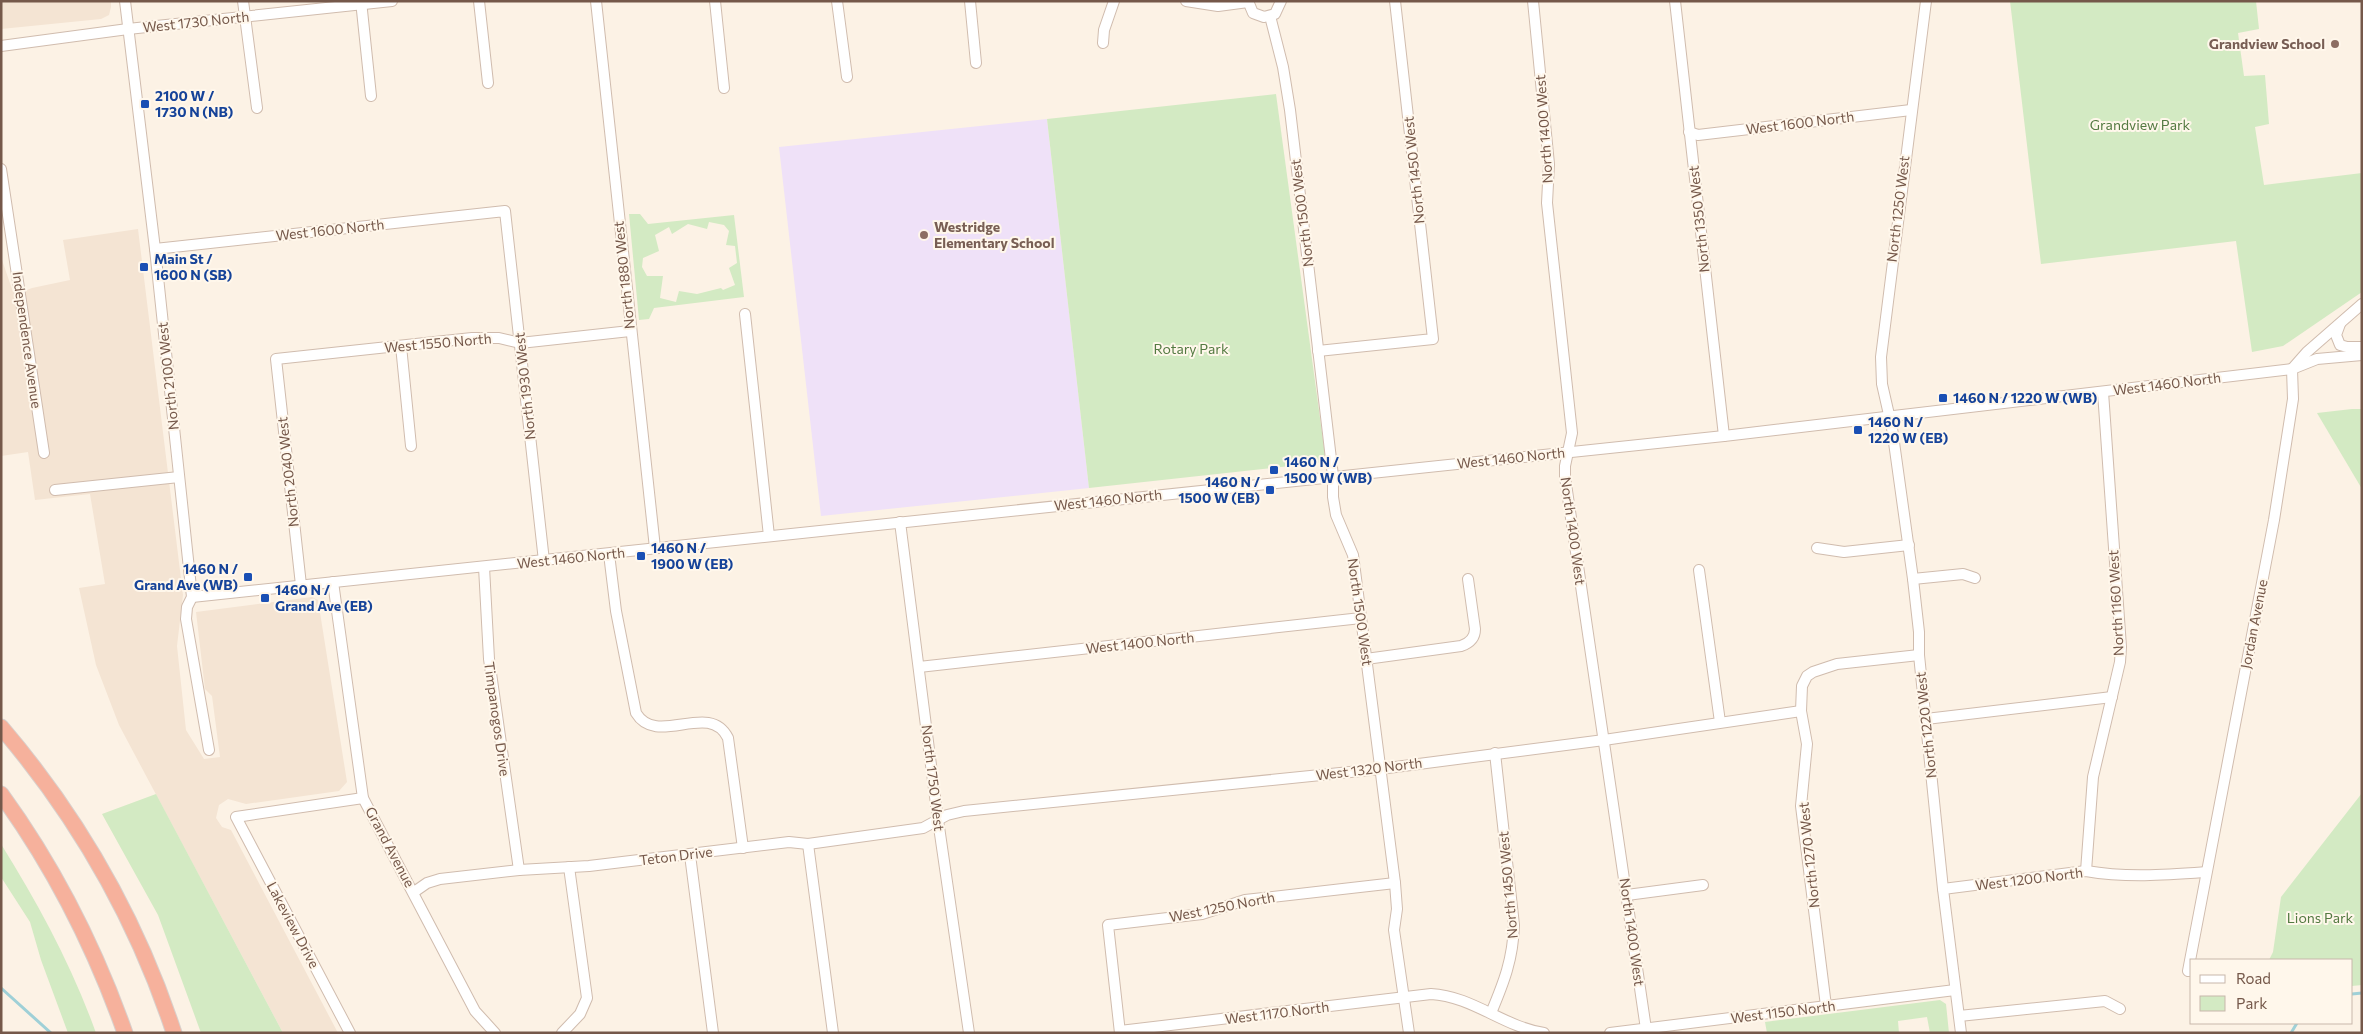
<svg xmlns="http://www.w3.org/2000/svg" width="2363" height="1034" viewBox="0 0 2363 1034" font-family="Commissioner,sans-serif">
<rect width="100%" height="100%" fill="#fcf2e5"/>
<!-- residential -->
<g fill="#f4e4d3">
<path d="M1 1H111V7L109 15 101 19 1 29Z"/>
<path d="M138 229 183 595 177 646 186 730 204 759 220 757 212 696 205 689 196 612 312 597 318 600 347 782 339 791 246 804 228 799 219 805 216 818 222 827 231 830 338 1033H283L119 725 96 665 79 588 105 584 90 494 35 500 28 452 1 456V257L14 295 32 288 70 280 63 240Z"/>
</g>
<!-- education -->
<path fill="#efe1f8" d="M1047 119 1089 488 821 516 779 147Z"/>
<!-- green -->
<g fill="#d3eac3" fill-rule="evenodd">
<path d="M2010 1H2256L2259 29 2238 33 2244 76 2265 75 2269 124 2255 127 2264 185 2362 173V292L2283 346 2252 352 2236 241 2041 264Z"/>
<path d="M1276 94 1326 462 1089 488 1047 119Z"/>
<path d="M640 214 648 224 734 215 744 297 654 308 649 319 639 320 629 214ZM709 222 724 225 729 231 726 245 735 246 737 263 729 268 735 285 723 290 721 288 697 294 679 291 676 302 660 298 663 276H647L642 267 643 258 659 251 655 235 669 227 672 234 688 224 707 229Z"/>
<path d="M2352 409H2362V489L2317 413Z"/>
<path d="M2362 793V985L2352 986V960H2269L2273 952 2281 897Z"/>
<path d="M156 794 283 1033H201L158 915 102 814Z"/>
<path d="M1 844C39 905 72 966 96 1033H68L41 960 30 922 1 877Z"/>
<path d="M1940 1000 1946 1004 1949 1033H1930L1927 1017 1898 1021 1899 1033H1767L1765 1022Z"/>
</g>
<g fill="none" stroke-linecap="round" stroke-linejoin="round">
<!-- stream -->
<g stroke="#9fd0d7" stroke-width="3">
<path d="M1 988 51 1033"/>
<path d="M2352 994 2362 993"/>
<path d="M2291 1033 2297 1023"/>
</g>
<defs>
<g id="minor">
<path d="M125 1 155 249 192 597 187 607 186 619 209 750"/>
<path d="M243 1 257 108"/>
<path d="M361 1 371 96"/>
<path d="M479 1 488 83"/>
<path d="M596 1 655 548"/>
<path d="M715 1 724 88"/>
<path d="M837 1 847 77"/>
<path d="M970 1 976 63"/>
<path d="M1186 1 1218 6 1248 2"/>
<path d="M1248 1 1253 13 1264 17 1275 14 1281 1"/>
<path d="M1533 1 1549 164 1547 203 1572 433 1565 466V477L1646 1029"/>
<path d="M1675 1 1724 436"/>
<path d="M1926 1 1881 357 1882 384 1892 428 1913 579 1919 632V655L1943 889 1961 1033"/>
<path d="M1270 16 1283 67 1290 110 1333 476V497L1336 515 1353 555 1395 883 1397 909 1394 930 1409 1033"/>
<path d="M1103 43 1104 30 1114 1"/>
<path d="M1 46 128 29 392 1"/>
<path d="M1689 132 1698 135 1911 110"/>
<path d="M1 169 44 453"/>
<path d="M155 249 505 211 544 561"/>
<path d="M745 314 769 536"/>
<path d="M2340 324 2336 335 2340 345 2347 347H2362"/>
<path d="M401 346 411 446"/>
<path d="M1318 351 1433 339 1395 1"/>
<path d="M55 490 179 477"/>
<path d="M900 522 938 820 969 1033"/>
<path d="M1817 548 1844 552 1909 545"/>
<path d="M609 554 616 611 636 713C657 748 709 700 728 738L743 848"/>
<path d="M484 567 489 659 519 870"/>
<path d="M1699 570 1720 722"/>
<path d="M1913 579 1963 574 1975 578"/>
<path d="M333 582 363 798 475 1011 495 1033"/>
<path d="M301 585 276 359 472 338H499L520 343 630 331"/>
<path d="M192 597 1724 436 2292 369 2317 359 2362 355"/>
<path d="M1366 659 1461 646C1470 643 1475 638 1475 629L1468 579"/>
<path d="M919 667 1361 618"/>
<path d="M1926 719 2112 697"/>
<path d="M808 844 833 1033"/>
<path d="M690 855 713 1033"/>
<path d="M2086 871 2093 777 2120 662 2121 647 2103 392"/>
<path d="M1943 889 2086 871C2126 878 2165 875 2206 872"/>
<path d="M414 892 427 883 440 879 519 870 589 866 789 842 808 844 923 828 947 815 964 811 1380 769 1604 740 1801 711"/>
<path d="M1627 895 1703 885"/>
<path d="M2188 971 2274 520 2293 399 2292 369 2307 352 2362 304"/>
<path d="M1826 1006 1801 806 1807 744 1801 711 1802 686 1807 676 1813 672 1837 664 1919 655"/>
<path d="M1491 1013C1504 982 1513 959 1514 925L1495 753"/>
<path d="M1959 1016 2105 1001 2120 1009"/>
<path d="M1120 1031 1431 994C1472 996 1504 1027 1544 1033"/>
<path d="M350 1033 236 817 363 798"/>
<path d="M562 1033 580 1014 587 998 569 867"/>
<path d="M1120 1033 1108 925 1202 914 1245 900 1395 883"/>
<path d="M1610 1033 1955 990"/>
</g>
<g id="highway">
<path d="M1 727C78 817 137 920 174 1033"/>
<path d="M1 794C54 867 95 948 125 1033"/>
</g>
</defs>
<!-- minor casing -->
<use href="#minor" stroke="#d0bcae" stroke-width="12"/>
<!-- highway casing -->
<use href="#highway" stroke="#d8d0cc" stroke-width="17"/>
<!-- minor -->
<use href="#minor" stroke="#fff" stroke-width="10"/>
<!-- highway -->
<use href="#highway" stroke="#f6b19c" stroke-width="15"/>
</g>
<!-- markers -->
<g fill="#8d6e63" stroke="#fff7eb" stroke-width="2">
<circle cx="2335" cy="44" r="5"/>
<circle cx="924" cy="235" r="5"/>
</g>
<g fill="#1a4fb4" stroke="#fff7eb" stroke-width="2">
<rect x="140" y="99" width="10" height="10" rx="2.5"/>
<rect x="139" y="262" width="10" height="10" rx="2.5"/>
<rect x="1938" y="393" width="10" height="10" rx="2.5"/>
<rect x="1853" y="425" width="10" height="10" rx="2.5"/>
<rect x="1269" y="465" width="10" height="10" rx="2.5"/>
<rect x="1265" y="485" width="10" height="10" rx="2.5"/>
<rect x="636" y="551" width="10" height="10" rx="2.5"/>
<rect x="243" y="572" width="10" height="10" rx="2.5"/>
<rect x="260" y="593" width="10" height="10" rx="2.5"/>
</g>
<g text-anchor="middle" stroke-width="4" stroke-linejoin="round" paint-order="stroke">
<!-- street labels -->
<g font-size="14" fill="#75584a" stroke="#fff7eb">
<text transform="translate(196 22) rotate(-6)" y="5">West 1730 North</text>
<text transform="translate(1800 123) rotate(-7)" y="5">West 1600 North</text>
<text transform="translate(1544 129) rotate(-94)" y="5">North 1400 West</text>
<text transform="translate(1414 170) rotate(-96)" y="5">North 1450 West</text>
<text transform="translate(1898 209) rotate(-83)" y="5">North 1250 West</text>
<text transform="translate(1302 213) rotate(-97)" y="5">North 1500 West</text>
<text transform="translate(1699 219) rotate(-96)" y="5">North 1350 West</text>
<text transform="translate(330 230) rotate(-6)" y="5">West 1600 North</text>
<text transform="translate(624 275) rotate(-96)" y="5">North 1880 West</text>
<text transform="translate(27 340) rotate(82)" y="5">Independence Avenue</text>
<text transform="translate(438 343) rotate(-5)" y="5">West 1550 North</text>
<text transform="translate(168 376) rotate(-96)" y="5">North 2100 West</text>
<text transform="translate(2167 384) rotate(-7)" y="5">West 1460 North</text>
<text transform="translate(525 386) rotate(-96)" y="5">North 1930 West</text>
<text transform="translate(1511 458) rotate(-6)" y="5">West 1460 North</text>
<text transform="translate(288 472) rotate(-96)" y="5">North 2040 West</text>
<text transform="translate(1108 500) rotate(-6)" y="5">West 1460 North</text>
<text transform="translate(1573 531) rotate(82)" y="5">North 1400 West</text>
<text transform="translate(571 558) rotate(-6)" y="5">West 1460 North</text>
<text transform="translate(2116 603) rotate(-93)" y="5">North 1160 West</text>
<text transform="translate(1360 612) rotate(82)" y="5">North 1500 West</text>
<text transform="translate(2254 624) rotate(-79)" y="5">Jordan Avenue</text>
<text transform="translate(1140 643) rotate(-6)" y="5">West 1400 North</text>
<text transform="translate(497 719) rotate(82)" y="5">Timpanogos Drive</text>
<text transform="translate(1926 725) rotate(-96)" y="5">North 1220 West</text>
<text transform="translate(1369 769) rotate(-7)" y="5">West 1320 North</text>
<text transform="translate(933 778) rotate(83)" y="5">North 1750 West</text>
<text transform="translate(390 847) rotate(62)" y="5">Grand Avenue</text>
<text transform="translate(1809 855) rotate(-96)" y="5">North 1270 West</text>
<text transform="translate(676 856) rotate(-7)" y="5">Teton Drive</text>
<text transform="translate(2029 879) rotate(-7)" y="5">West 1200 North</text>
<text transform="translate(1508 885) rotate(-95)" y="5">North 1450 West</text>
<text transform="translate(1222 907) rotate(-11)" y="5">West 1250 North</text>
<text transform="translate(293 925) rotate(62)" y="5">Lakeview Drive</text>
<text transform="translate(1632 932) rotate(82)" y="5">North 1400 West</text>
<text transform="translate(1783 1012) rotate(-7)" y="5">West 1150 North</text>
<text transform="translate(1277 1013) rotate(-7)" y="5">West 1170 North</text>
</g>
<!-- education labels -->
<g font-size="14" font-weight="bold" fill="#785e54" stroke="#fff7eb" text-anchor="end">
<text x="2325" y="49">Grandview School</text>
<text x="934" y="232" text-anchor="start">Westridge<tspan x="934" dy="16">Elementary School</tspan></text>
</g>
<!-- transit labels -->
<g font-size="14" font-weight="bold" fill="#164399" stroke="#fff7eb" text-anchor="start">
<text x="155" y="101">2100 W /<tspan x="155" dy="16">1730 N (NB)</tspan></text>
<text x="154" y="264">Main St /<tspan x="154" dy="16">1600 N (SB)</tspan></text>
<text x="1953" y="403">1460 N / 1220 W (WB)</text>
<text x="1868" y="427">1460 N /<tspan x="1868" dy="16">1220 W (EB)</tspan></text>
<text x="1284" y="467">1460 N /<tspan x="1284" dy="16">1500 W (WB)</tspan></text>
<text x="1260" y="487" text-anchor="end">1460 N /<tspan x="1260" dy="16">1500 W (EB)</tspan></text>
<text x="651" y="553">1460 N /<tspan x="651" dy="16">1900 W (EB)</tspan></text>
<text x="238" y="574" text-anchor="end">1460 N /<tspan x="238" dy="16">Grand Ave (WB)</tspan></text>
<text x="275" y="595">1460 N /<tspan x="275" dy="16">Grand Ave (EB)</tspan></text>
</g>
<!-- park labels -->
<g font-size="14" fill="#547a42" stroke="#fff7eb">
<text x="2140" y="130">Grandview Park</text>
<text x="1191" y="354">Rotary Park</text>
<text x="2320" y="923">Lions Park</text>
</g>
</g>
<!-- border -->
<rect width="2363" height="1034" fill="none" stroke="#75584a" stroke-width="5"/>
<!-- legend -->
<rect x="2190" y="959" width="162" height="65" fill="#fff7eb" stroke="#c8b7ab"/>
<rect x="2200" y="975" width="25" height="8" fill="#ffffff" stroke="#c8b7ab"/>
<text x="2236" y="984" font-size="15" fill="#75584a">Road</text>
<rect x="2200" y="996" width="25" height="15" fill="#d3eac3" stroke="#c8b7ab"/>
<text x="2236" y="1009" font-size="15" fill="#75584a">Park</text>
</svg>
